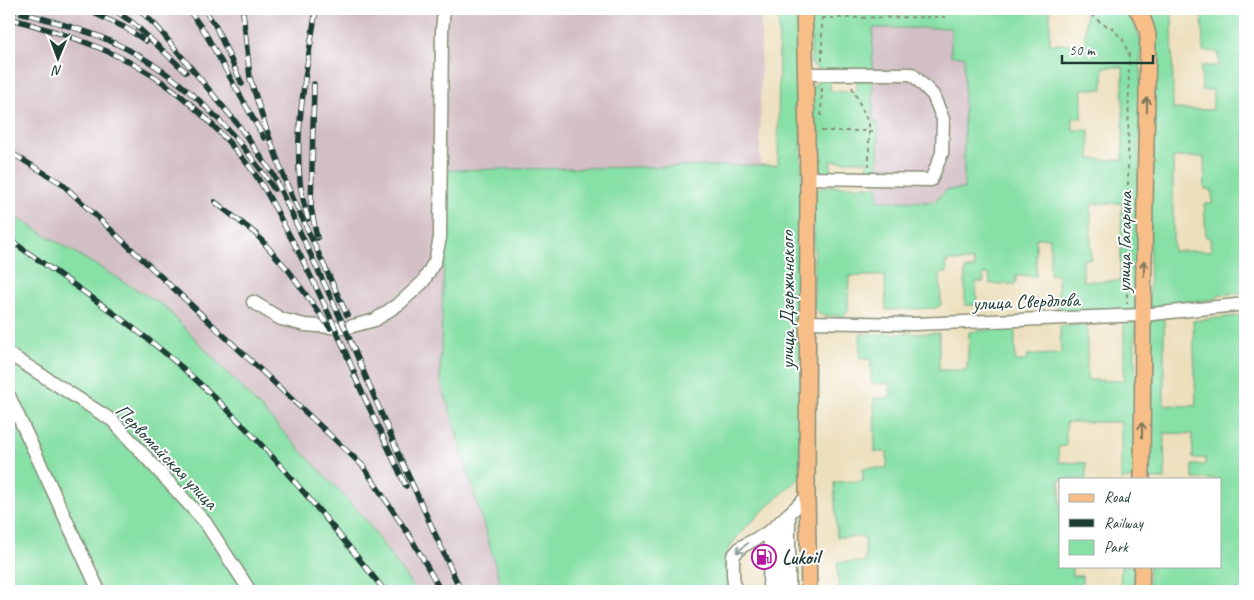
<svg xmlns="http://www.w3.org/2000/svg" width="1254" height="600" viewBox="0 0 1254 600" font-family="Caveat,sans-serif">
<rect width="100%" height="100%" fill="#fff"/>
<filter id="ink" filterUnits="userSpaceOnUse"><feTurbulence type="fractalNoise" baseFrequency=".02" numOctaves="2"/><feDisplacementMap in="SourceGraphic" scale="10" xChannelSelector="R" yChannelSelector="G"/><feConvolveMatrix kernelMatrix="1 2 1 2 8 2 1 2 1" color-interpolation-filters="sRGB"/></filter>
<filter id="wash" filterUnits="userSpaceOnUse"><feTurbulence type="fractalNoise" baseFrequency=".0096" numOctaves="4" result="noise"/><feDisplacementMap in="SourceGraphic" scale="20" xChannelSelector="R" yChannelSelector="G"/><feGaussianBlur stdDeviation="1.12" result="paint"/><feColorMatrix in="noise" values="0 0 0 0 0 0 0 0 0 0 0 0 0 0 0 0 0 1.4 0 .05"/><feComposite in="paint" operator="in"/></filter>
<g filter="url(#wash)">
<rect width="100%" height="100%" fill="#ecdfbc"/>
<!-- industrial -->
<g fill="#d2bec5">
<path d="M9 9H761L760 166 447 170 440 377 503 591H416L362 515 164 306 9 213Z"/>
<path d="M872 28H951V55L964 56V189L946 190 935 202 877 201 878 122 873 121Z"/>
</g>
<!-- green -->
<g fill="#87e0a6" stroke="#538e6d" fill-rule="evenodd">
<path d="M779 9H798L802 178 800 478 769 505 744 529 728 549 725 564 728 591H503L440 377 447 170 778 165Z"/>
<path d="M816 9 1050 10V44H1085L1086 9C1123 9 1131 3 1141 44L1136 310 1058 314V275L1050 274V238H1036V276H1016V284H990L989 274H983L984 282H976L977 305H965V269H974V261H946L947 273 940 274 941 305 936 308 886 310 885 276H849L848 310 845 316 820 315 814 307V191L827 186H878V201L934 202 946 190 964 189V56H951V28H873L872 71H822L811 64V14ZM1103 67H1123V160L1090 159 1089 130H1073V118H1082V89H1103ZM1122 203 1120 281H1083V259H1091V204Z"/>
<path d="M1153 9H1172L1173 109 1213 110V90H1202L1201 66H1219L1218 52 1203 51 1202 9H1245V292L1219 295 1216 299 1173 304 1172 306 1149 308ZM1173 157H1204L1205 189 1212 190V204H1204L1206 237 1210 238 1211 251H1173Z"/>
<path d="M822 78H830V91L856 92 857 79H873V121L878 122V175H868L867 161H831V175L822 173 812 160 811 88Z"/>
<path d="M9 213 164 306 362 515 416 591H9Z"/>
<path d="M1245 315V591H1149V566H1220V553H1222L1220 544V479H1193L1192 465H1205L1206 458H1193L1192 434 1164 433 1165 479H1149V321L1164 319V405L1196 406 1193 321Z"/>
<path d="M1135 322V479H1121V422H1066V446L1058 447 1059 462 1086 463V479H1060V566H1072V576H1082V590L1078 591H839L837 562H865V537H837L834 482 863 481V468H887V452H875L874 398H890L891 384 871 383V360L860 358V334L939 333V370H967L969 332 1015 327V361H1026L1027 355 1061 354 1060 326 1087 325V380L1124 381V323Z"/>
<path d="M1121 566H1134V591H1120Z"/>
</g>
</g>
<g filter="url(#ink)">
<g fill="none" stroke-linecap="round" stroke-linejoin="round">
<defs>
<g id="minor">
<path d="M805 74H912L933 95 943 119 942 153 931 180 808 178"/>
<path d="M253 302 281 319 305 325 345 328 375 320 400 303 423 282 435 261 440 238 442 31 444 9"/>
<path d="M807 322 914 324 1143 315 1245 304"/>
<path d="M9 354 113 421 205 522 250 591"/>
<path d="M9 396 99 591"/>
<path d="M735 591 733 575V556L741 547 770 531 807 497"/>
<path d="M769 591 770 531"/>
<path d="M779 591 780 523"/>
<path d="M789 591V515"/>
</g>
<g id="major">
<path d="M804 9 808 178 807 497 809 591"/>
<path d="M1136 9C1143 16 1146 25 1148 35L1143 315 1142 479"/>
<path d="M1141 591 1142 566"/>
</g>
</defs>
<!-- minor casing -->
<use href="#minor" stroke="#868e78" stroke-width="15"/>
<!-- major casing -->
<use href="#major" stroke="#868e78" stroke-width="18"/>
<!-- path -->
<g stroke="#868e78" stroke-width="2" stroke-dasharray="4 4" stroke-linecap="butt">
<path d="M822 9V61"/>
<path d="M1085 9 1101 23 1112 28 1123 40 1129 55 1127 304"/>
<path d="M822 18 945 17"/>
<path d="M852 87 869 124V166"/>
<path d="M821 116 822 86"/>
<path d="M821 131H876"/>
</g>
<!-- minor -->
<use href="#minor" stroke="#fff" stroke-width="12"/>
<!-- major -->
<use href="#major" stroke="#f7be88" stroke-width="15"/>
<defs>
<g id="rail">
<path d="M9 9C40 18 73 26 103 38 173 66 233 127 274 189"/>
<path d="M85 9 124 27 146 41"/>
<path d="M113 9 133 23 186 72"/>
<path d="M139 9 158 28 239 126 273 174 345 328 399 455 461 591"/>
<path d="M188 9 204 31 264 138"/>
<path d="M204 9 215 25 242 84"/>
<path d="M243 12 250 78 266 128 286 183 347 315"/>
<path d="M9 18C54 31 99 44 140 68 180 90 216 126 245 161 261 180 273 204 284 225 312 276 336 327 357 380"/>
<path d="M314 84 311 207 317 238"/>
<path d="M13 154 61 183 363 466 411 538 441 591"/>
<path d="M215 202 256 234 289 271 330 328"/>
<path d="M308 219C305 207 301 194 300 181 294 127 308 63 316 9"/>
<path d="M9 239C71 284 140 328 196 380 266 443 326 518 385 591"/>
<path d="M354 375 406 486"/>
</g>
</defs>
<!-- rail casing -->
<use href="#rail" stroke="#1f3d34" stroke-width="5.5"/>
<!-- rail -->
<use href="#rail" stroke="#fff" stroke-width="4" stroke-dasharray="11" stroke-linecap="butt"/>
</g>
<!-- one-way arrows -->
<defs><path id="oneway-shaft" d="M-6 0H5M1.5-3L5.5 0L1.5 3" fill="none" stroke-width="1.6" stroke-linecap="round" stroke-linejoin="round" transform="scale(1.25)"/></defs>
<g stroke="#80775a">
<use href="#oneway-shaft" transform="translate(1147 105) rotate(-89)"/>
<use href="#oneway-shaft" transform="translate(1144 268) rotate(-89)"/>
<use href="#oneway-shaft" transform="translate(1142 430) rotate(-90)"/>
</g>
<use stroke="#8f9e9a" href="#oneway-shaft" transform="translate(742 548) rotate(141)"/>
</g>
<!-- icons -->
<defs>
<symbol id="fuel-ring" viewBox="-11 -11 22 22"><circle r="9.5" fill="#fff" stroke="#b5179e" stroke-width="1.5"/><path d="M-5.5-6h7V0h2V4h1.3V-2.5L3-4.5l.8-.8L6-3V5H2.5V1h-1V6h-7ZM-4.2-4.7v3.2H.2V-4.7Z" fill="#b5179e"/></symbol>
</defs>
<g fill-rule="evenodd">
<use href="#fuel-ring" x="750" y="543" width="28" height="28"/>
</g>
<g text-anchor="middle" stroke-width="4" stroke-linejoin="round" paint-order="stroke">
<!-- street labels -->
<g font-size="20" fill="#1f3d34" stroke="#fff">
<text transform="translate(1124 242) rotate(-89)" y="7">улица Гагарина</text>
<text transform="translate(787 300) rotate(-90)" y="7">улица Дзержинского</text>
<text transform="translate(1026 301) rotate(-2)" y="7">улица Свердлова</text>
<text transform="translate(167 456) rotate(46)" y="7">Первомайская улица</text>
</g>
<!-- poi labels -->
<g font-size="20" font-weight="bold" fill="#1f3d34" stroke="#fff" text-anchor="start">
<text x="782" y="564">Lukoil</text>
</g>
</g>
<!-- margin -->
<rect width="1254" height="600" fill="none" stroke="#fff" stroke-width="30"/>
<!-- legend -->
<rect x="1059" y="478" width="162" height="90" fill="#ffffff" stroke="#a5b1ae"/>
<rect x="1069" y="494" width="25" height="8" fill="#f7be88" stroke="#a5b1ae"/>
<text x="1104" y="502" font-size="15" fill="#1f3d34">Road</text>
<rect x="1069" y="519" width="25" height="8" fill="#1f3d34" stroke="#a5b1ae"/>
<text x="1104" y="528" font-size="15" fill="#1f3d34">Railway</text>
<rect x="1069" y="540" width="25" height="15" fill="#87e0a6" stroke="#a5b1ae"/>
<text x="1104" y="552" font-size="15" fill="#1f3d34">Park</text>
<!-- north arrow -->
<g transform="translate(58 58) rotate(181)" stroke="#ffffff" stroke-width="4" paint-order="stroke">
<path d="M0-4L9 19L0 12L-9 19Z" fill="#1f3d34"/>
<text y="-8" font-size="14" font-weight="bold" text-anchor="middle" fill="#1f3d34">N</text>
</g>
<!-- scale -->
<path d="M1062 55v8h91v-8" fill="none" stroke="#1f3d34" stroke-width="2.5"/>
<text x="1069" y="55" font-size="15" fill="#1f3d34" stroke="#ffffff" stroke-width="4" paint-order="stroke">50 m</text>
</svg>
